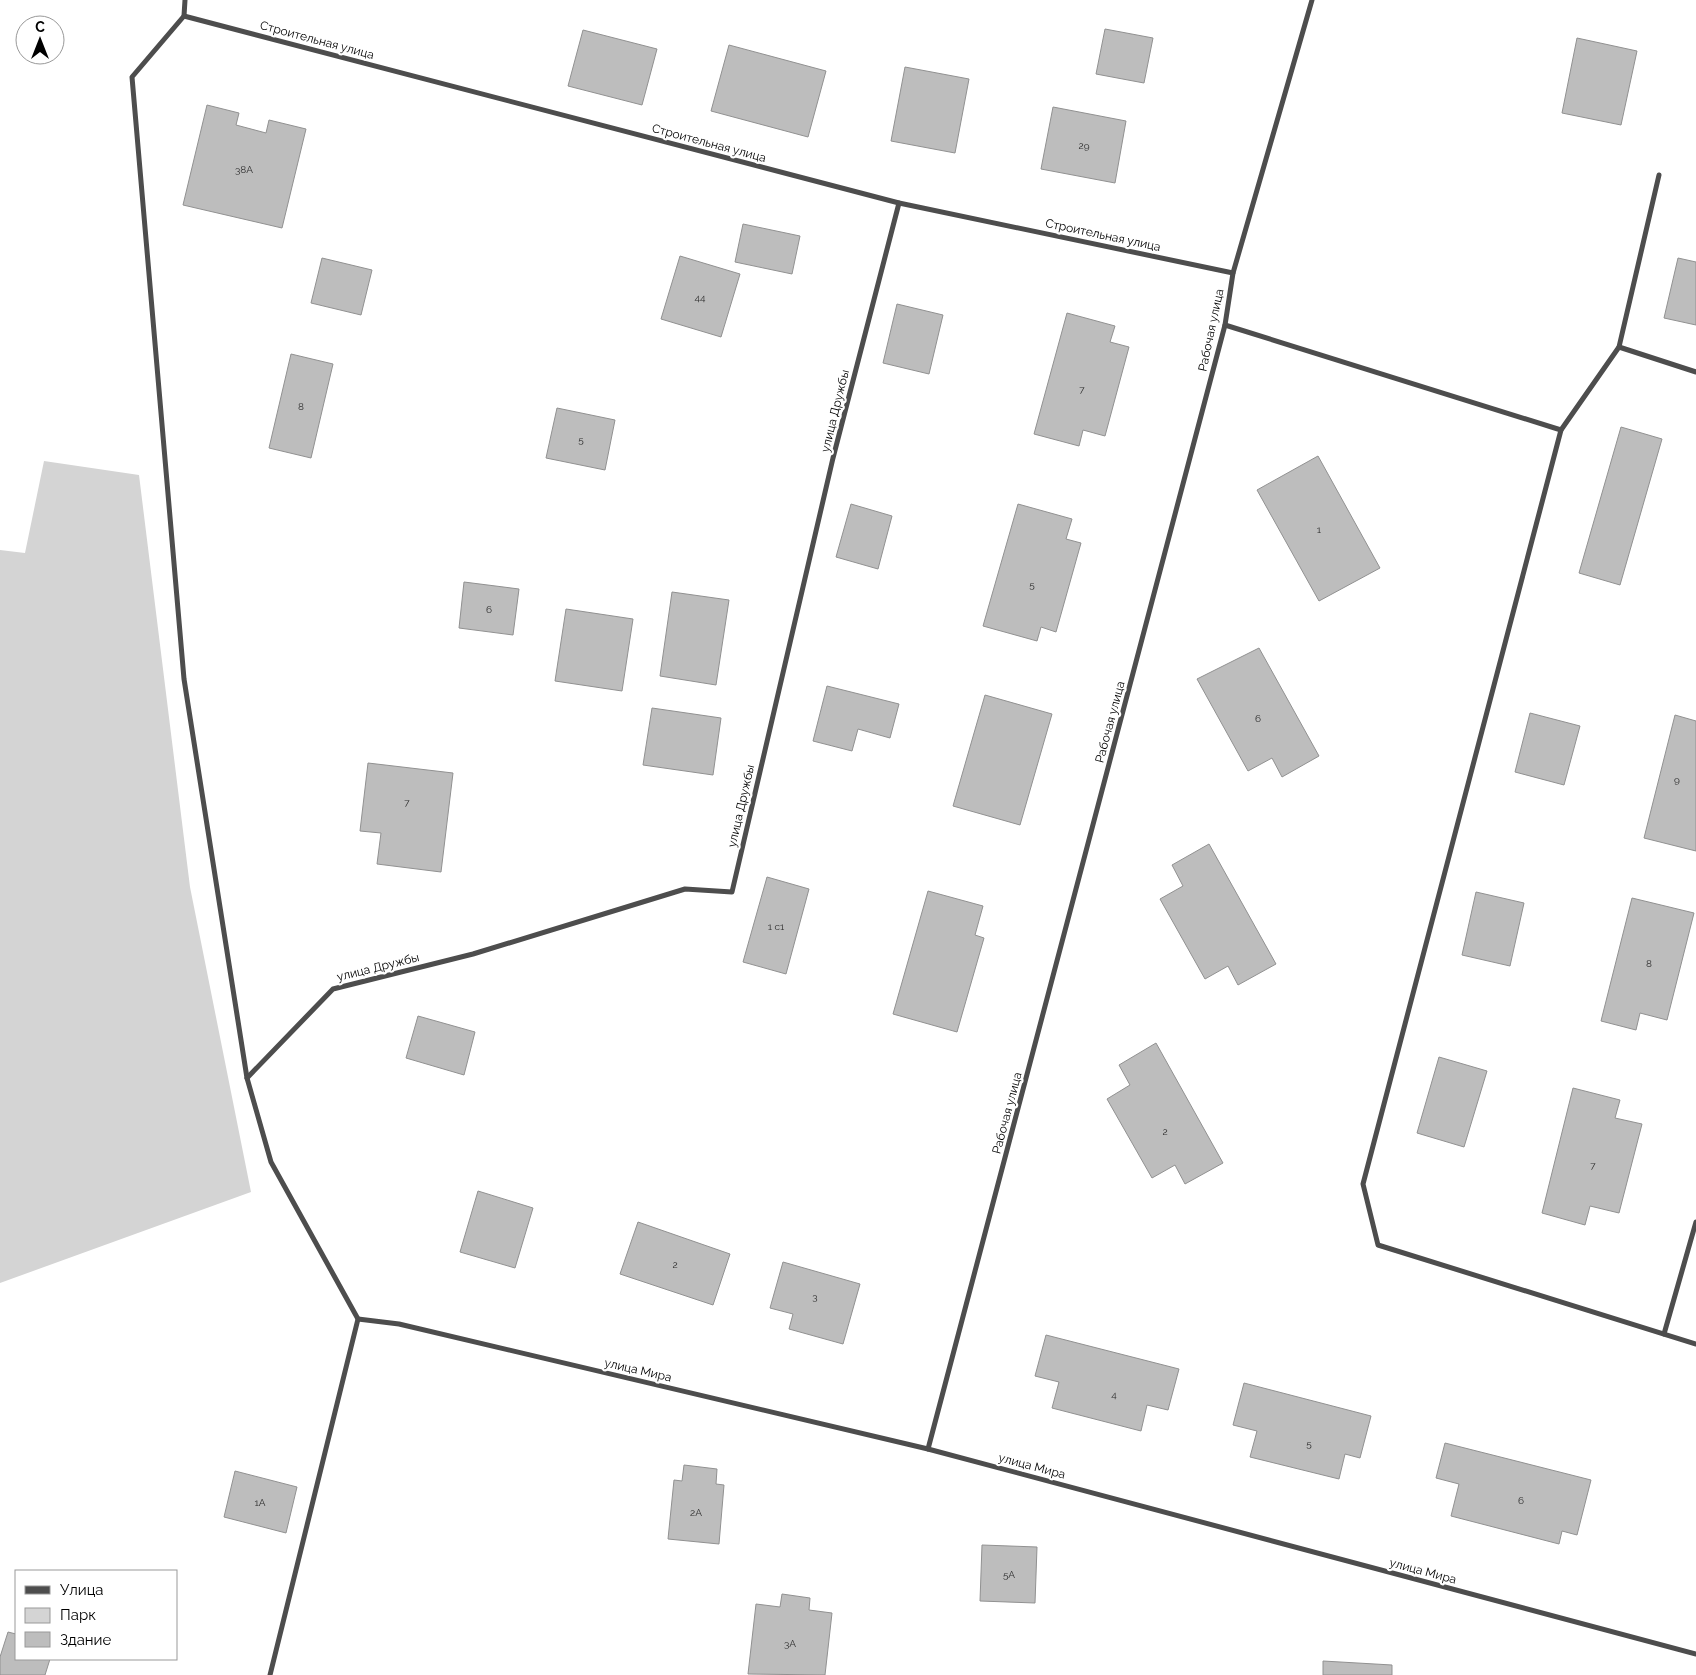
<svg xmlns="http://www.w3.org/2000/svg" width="1696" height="1675" viewBox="0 0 1696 1675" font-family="Raleway,sans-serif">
<rect width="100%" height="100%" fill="#fff"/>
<!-- green -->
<path fill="#d4d4d4" d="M44 461 139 475 190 887 251 1192 0 1283V550L25 553Z"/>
<!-- building -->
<g fill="#bdbdbd" stroke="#919191">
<path d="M1105 29 1153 38 1144 83 1096 74Z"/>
<path d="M583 30 657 49 642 105 568 86Z"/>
<path d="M1577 38 1637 51 1621 125 1562 113Z"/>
<path d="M729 45 826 71 808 137 711 111Z"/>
<path d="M905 67 969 79 955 153 891 141Z"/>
<path d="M207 105 239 113 236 125 266 133 269 120 306 129 282 228 183 205Z"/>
<path d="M1053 107 1126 121 1115 183 1041 169Z"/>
<path d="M743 224 800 236 792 274 735 262Z"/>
<path d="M680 256 740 274 721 337 661 319Z"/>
<path d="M322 258 372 270 361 315 311 303Z"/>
<path d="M1678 258 1696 262V325L1664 318Z"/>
<path d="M897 304 943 315 929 374 883 363Z"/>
<path d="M1067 313 1115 326 1110 342 1129 347 1105 436 1083 430 1079 446 1034 434Z"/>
<path d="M291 354 333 364 311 458 269 448Z"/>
<path d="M557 408 615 420 605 470 546 458Z"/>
<path d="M1621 427 1662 439 1620 585 1579 573Z"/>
<path d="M1318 456 1380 568 1319 601 1257 490Z"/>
<path d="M851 504 892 516 878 569 836 557Z"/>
<path d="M1018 504 1072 519 1066 539 1081 543 1056 632 1041 627 1037 641 983 626Z"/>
<path d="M464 582 519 589 513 635 459 628Z"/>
<path d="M672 592 729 600 716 685 660 676Z"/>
<path d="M566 609 633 619 622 691 555 681Z"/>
<path d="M1259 648 1319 756 1282 777 1272 758 1248 771 1197 679Z"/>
<path d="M827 686 899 704 890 738 858 729 852 751 813 741Z"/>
<path d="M985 695 1052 714 1020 825 953 806Z"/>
<path d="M652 708 721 718 713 775 643 765Z"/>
<path d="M1530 713 1580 726 1564 785 1515 772Z"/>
<path d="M1675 715 1696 721V851L1644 838Z"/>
<path d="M368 763 453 773 441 872 377 864 381 833 360 831Z"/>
<path d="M1209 844 1276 964 1238 985 1228 966 1205 979 1160 899 1183 886 1172 865Z"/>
<path d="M767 877 809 889 786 974 743 962Z"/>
<path d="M928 891 983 906 975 935 984 938 957 1032 893 1014Z"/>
<path d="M1476 892 1524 903 1510 966 1462 955Z"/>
<path d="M1632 898 1694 913 1667 1020 1640 1013 1636 1030 1601 1021Z"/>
<path d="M418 1016 475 1032 464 1075 406 1058Z"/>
<path d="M1156 1043 1223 1163 1185 1184 1175 1165 1152 1178 1107 1099 1130 1085 1119 1065Z"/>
<path d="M1439 1057 1487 1071 1464 1147 1417 1133Z"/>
<path d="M1573 1088 1620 1100 1615 1118 1642 1124 1619 1213 1590 1206 1585 1225 1542 1213Z"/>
<path d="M478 1191 533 1208 515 1268 460 1252Z"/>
<path d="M638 1222 730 1254 713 1305 620 1274Z"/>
<path d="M783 1262 860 1284 843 1344 789 1329 793 1314 770 1308Z"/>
<path d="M1046 1335 1179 1369 1168 1410 1147 1405 1141 1431 1052 1408 1059 1382 1035 1376Z"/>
<path d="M1244 1383 1371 1416 1360 1458 1345 1454 1339 1479 1250 1457 1257 1431 1233 1425Z"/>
<path d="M1445 1443 1591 1480 1577 1535 1562 1531 1559 1544 1451 1516 1459 1484 1436 1478Z"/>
<path d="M684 1465 717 1469 716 1484 724 1485 719 1544 668 1539 674 1480 682 1481Z"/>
<path d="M235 1471 297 1487 286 1533 224 1517Z"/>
<path d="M982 1545 1037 1547 1035 1603 980 1601Z"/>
<path d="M782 1594 810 1598 809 1610 832 1613 825 1675 748 1674 756 1604 780 1607Z"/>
<path d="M8 1632 16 1634V1659H50L45 1675H0V1657Z"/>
<path d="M1323 1661 1392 1665V1675H1323Z"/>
</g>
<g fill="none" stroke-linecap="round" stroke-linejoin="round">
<!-- minor -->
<g stroke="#4d4d4d" stroke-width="5">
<path d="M185 0 184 16 132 77 184 679 247 1078 271 1162 358 1319 270 1675"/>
<path d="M184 16 899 203 1233 273"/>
<path d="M1659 175 1619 347 1561 430 1363 1184 1378 1245 1696 1344"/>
<path d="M1225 325 1561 430"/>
<path d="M1619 347 1696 372"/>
<path d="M247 1078 333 989 473 954 685 889 732 892 833 458 899 203"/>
<path d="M358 1319 399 1324 928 1449 1696 1654"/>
<path d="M1664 1334 1696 1222"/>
<path d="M928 1449 1225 325 1233 273 1312 0"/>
</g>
</g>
<g text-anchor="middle" stroke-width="4.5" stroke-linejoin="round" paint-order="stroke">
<!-- number labels -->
<g font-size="10" fill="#2f2f2f">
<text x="1084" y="149">29</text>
<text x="244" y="173">38А</text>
<text x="700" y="301">44</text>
<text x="1082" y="393">7</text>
<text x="301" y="410">8</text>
<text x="581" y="443">5</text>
<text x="1319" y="533">1</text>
<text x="1032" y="588">5</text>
<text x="489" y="613">6</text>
<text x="1258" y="722">6</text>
<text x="1677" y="783">9</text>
<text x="407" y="806">7</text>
<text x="776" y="930">1 с1</text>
<text x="1649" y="967">8</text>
<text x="1165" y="1135">2</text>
<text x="1593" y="1169">7</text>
<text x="675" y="1268">2</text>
<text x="815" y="1300">3</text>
<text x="1114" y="1398">4</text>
<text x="1309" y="1447">5</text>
<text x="1521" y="1504">6</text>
<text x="260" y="1506">1А</text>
<text x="696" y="1516">2А</text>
<text x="1009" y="1578">5А</text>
<text x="790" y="1647">3А</text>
</g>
<!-- street labels -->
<g font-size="12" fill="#000" stroke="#fff">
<text transform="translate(317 40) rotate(15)" y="4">Строительная улица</text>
<text transform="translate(709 143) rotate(15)" y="4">Строительная улица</text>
<text transform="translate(1103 235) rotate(12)" y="4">Строительная улица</text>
<text transform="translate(1211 330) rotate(-78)" y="4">Рабочая улица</text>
<text transform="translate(835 411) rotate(-76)" y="4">улица Дружбы</text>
<text transform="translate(1110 722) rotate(-75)" y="4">Рабочая улица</text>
<text transform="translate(741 806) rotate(-77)" y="4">улица Дружбы</text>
<text transform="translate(378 967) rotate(-14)" y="4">улица Дружбы</text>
<text transform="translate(1007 1113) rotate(-75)" y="4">Рабочая улица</text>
<text transform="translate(638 1370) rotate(13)" y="4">улица Мира</text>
<text transform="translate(1032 1466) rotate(15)" y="4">улица Мира</text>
<text transform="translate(1423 1571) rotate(15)" y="4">улица Мира</text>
</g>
</g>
<!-- legend -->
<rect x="15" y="1570" width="162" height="90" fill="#ffffff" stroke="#999999"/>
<rect x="25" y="1586" width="25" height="8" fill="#4d4d4d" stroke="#999999"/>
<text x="60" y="1595" font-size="15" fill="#000000">Улица</text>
<rect x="25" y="1608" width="25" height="15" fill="#d4d4d4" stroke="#999999"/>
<text x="60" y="1620" font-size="15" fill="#000000">Парк</text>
<rect x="25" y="1632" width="25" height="15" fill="#bdbdbd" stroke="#999999"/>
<text x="60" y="1645" font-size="15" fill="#000000">Здание</text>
<!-- north arrow -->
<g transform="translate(40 40)"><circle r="24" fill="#ffffff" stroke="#999999"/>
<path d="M0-4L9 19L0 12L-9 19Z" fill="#000000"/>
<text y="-8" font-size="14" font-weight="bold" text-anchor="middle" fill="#000000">С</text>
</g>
</svg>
